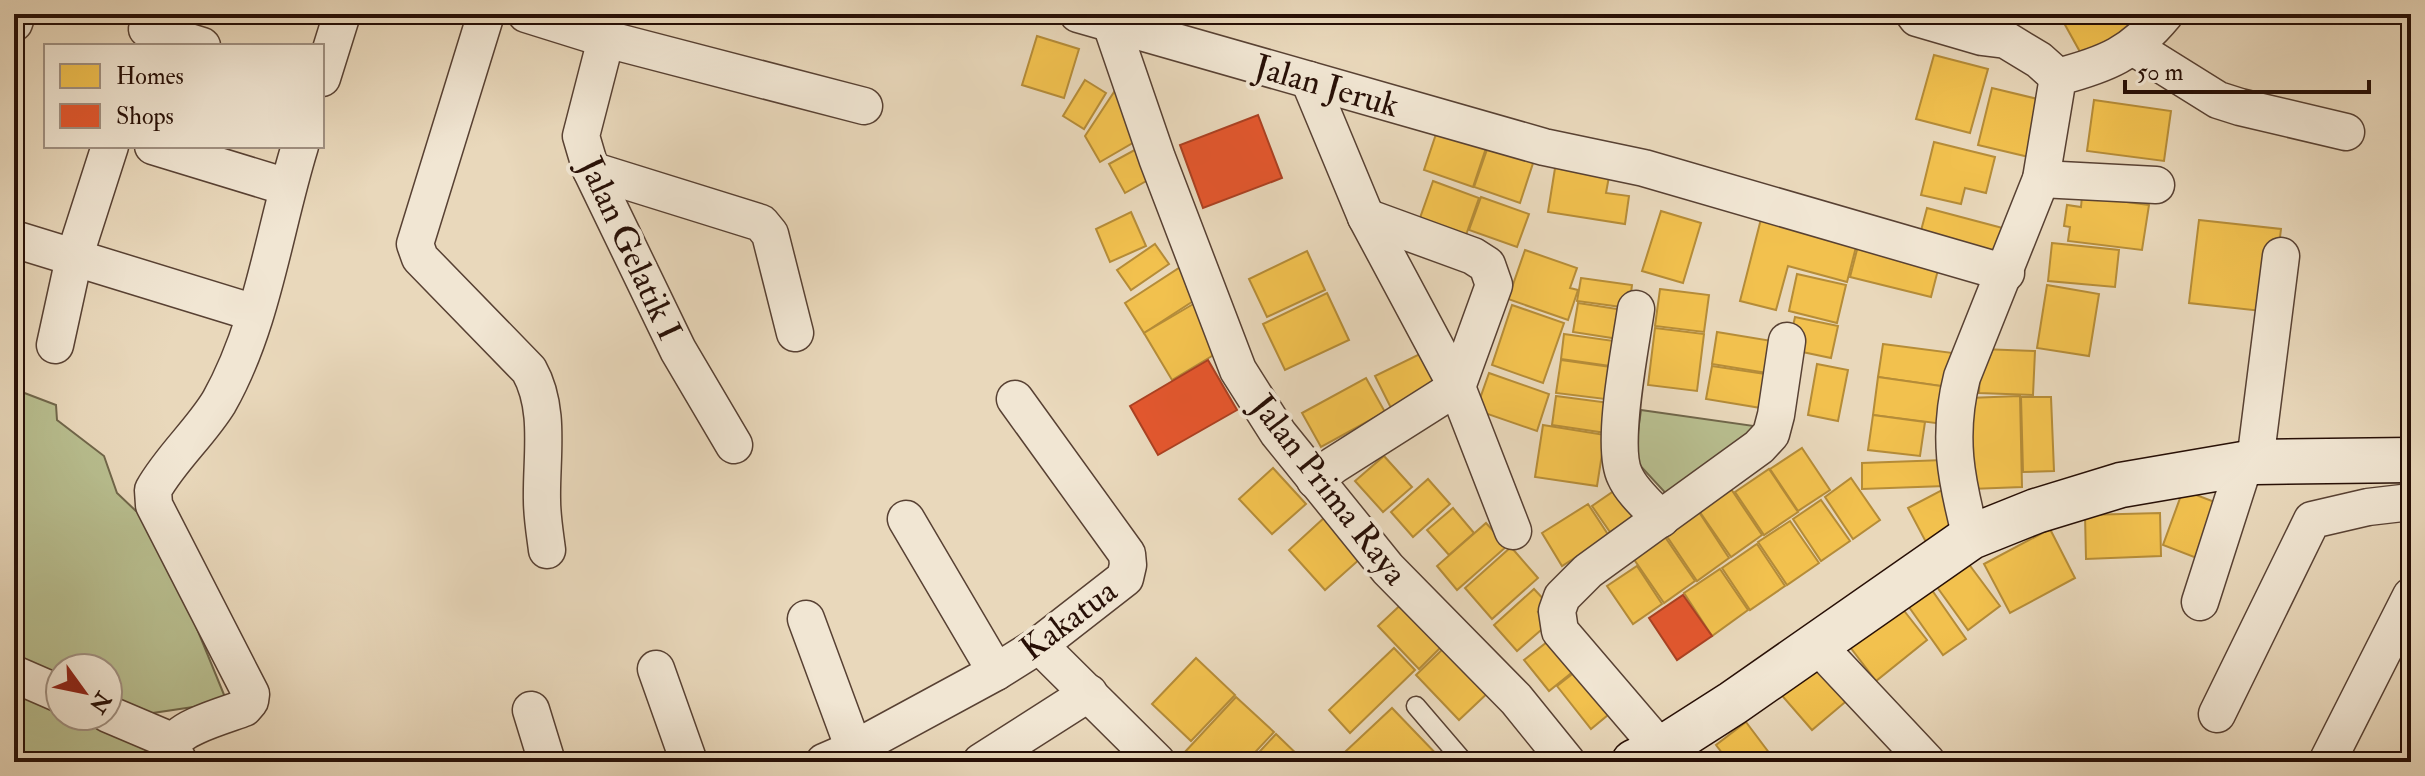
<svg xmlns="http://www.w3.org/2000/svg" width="2425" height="776" viewBox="0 0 2425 776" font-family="'IM FELL Double Pica',serif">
<rect width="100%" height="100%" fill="#e9d8bb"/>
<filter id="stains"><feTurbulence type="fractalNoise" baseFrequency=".0025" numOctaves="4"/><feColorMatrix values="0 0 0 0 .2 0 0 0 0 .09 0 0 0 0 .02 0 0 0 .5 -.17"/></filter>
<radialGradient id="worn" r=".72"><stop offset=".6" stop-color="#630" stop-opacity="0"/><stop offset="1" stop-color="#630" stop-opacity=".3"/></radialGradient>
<!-- green -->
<g fill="#b8be8f" stroke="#70664a" stroke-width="2" fill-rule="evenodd">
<path d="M14 389 56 405 57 420 104 456 117 493 157 531 227 702 153 713 137 737 153 762H14ZM60 668H108V716H60Z"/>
<path d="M1641 410 1754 426 1751 448 1671 499 1634 459Z"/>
</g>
<!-- homes -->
<g fill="#f2c14e" stroke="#b58c38" stroke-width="2">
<path d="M2059 14H2161L2084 59Z"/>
<path d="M1037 36 1079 49 1064 98 1022 85Z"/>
<path d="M1934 55 1988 69 1970 133 1916 119Z"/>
<path d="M1085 80 1106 93 1084 129 1063 116Z"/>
<path d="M1992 88 2046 101 2033 158 1978 145Z"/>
<path d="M1116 89 1136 141 1100 162 1085 136Z"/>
<path d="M2094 100 2171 111 2164 161 2087 151Z"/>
<path d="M1439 125 1488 142 1473 187 1424 170Z"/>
<path d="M1491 138 1536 154 1520 203 1474 187Z"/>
<path d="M1934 142 1995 157 1986 193 1965 188 1961 204 1921 195Z"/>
<path d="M1140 147 1155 176 1125 193 1109 164Z"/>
<path d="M1556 162 1610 171 1606 193 1629 196 1625 224 1548 212Z"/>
<path d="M1433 181 1479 198 1466 235 1420 218Z"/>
<path d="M2082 196 2149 205 2142 250 2068 241 2070 227 2064 226 2067 205 2081 207Z"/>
<path d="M1481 197 1529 214 1517 247 1469 230Z"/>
<path d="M1927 208 2010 230 2001 263 1918 242Z"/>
<path d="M1661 211 1701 223 1683 283 1642 271Z"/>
<path d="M1131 212 1146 246 1110 262 1096 229Z"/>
<path d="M1761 219 1857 243 1847 282 1788 266 1776 310 1740 301Z"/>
<path d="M2199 220 2281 229 2271 312 2189 303Z"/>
<path d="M1859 242 1940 262 1931 297 1850 277Z"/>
<path d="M2052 243 2119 250 2115 287 2048 281Z"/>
<path d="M1155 244 1169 264 1131 290 1117 270Z"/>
<path d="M1525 250 1577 268 1570 288 1578 290 1568 320 1508 299Z"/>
<path d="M1307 251 1325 290 1267 317 1249 279Z"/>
<path d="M1182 266 1201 296 1144 333 1125 303Z"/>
<path d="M1797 274 1846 285 1837 323 1789 311Z"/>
<path d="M1581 278 1632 285 1629 308 1577 301Z"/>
<path d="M2047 285 2099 294 2089 356 2037 348Z"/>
<path d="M1660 289 1709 295 1704 332 1655 326Z"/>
<path d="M1327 293 1349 340 1285 370 1263 324Z"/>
<path d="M1195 303 1222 350 1172 380 1144 333Z"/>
<path d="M1578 303 1630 311 1625 340 1573 332Z"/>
<path d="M1512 305 1564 323 1543 383 1492 365Z"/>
<path d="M1795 317 1838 326 1831 358 1788 349Z"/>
<path d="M1655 328 1704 334 1697 391 1648 385Z"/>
<path d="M1717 332 1778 342 1773 374 1712 364Z"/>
<path d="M1564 334 1621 342 1617 367 1561 359Z"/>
<path d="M1883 344 1953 353 1948 387 1878 377Z"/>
<path d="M1430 349 1446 382 1391 408 1375 376Z"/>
<path d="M1981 349 2035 351 2033 395 1979 393Z"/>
<path d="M1561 360 1618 368 1613 400 1556 393Z"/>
<path d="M1817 364 1848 370 1838 421 1808 415Z"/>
<path d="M1712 366 1772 375 1767 409 1706 399Z"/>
<path d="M1489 373 1549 394 1537 431 1476 410Z"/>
<path d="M1878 377 1948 387 1943 424 1873 415Z"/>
<path d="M1366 378 1385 412 1321 447 1302 413Z"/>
<path d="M1556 396 1610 403 1606 433 1552 425Z"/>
<path d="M2020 396 2022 487 1971 489 1968 398Z"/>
<path d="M2021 397H2051L2054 471 2023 472Z"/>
<path d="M1873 415 1925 422 1920 456 1868 450Z"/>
<path d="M1543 425 1605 435 1597 486 1535 477Z"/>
<path d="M1802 448 1830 490 1798 511 1770 469Z"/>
<path d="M1384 456 1412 487 1383 512 1355 481Z"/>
<path d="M1944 460 1945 486 1862 489V463Z"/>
<path d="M1273 468 1306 504 1272 534 1239 499Z"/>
<path d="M1769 469 1798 512 1764 535 1735 492Z"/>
<path d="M1851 478 1880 520 1853 539 1825 497Z"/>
<path d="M1428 479 1450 504 1413 537 1391 512Z"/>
<path d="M1624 484 1642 510 1610 532 1592 506Z"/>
<path d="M1729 486 1762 535 1731 557 1697 508Z"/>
<path d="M1942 490 1961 527 1927 544 1908 508Z"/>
<path d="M2183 490 2228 507 2207 562 2163 545Z"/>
<path d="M1821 500 1850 541 1821 561 1793 519Z"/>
<path d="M1588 504 1609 536 1562 566 1542 533Z"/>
<path d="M1453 508 1474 533 1449 555 1427 530Z"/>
<path d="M1697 509 1729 558 1697 581 1664 532Z"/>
<path d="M2160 513 2161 556 2086 559 2085 515Z"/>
<path d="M1325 517 1361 558 1325 590 1289 550Z"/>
<path d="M1790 521 1819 563 1787 585 1758 542Z"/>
<path d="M1486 523 1507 546 1457 590 1437 566Z"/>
<path d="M2050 529 2075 578 2010 613 1984 564Z"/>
<path d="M1663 534 1695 581 1664 603 1631 555Z"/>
<path d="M1757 544 1785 586 1750 610 1722 568Z"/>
<path d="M1511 547 1538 578 1492 619 1465 588Z"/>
<path d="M1968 563 2000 606 1968 630 1937 587Z"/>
<path d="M1637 566 1662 604 1633 624 1607 586Z"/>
<path d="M1720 569 1748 610 1712 636 1684 593Z"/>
<path d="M1927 583 1966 639 1943 655 1904 600Z"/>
<path d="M1534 589 1548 604 1538 612 1548 624 1517 651 1494 625Z"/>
<path d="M1407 599 1447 641 1419 669 1378 626Z"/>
<path d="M1898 603 1927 640 1876 681 1847 643Z"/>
<path d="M1556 635 1580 666 1549 691 1524 660Z"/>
<path d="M1449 643 1492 689 1459 720 1416 675Z"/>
<path d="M1394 648 1415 670 1350 733 1329 710Z"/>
<path d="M1196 658 1235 695 1191 741 1152 704Z"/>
<path d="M1815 658 1850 698 1812 730 1778 691Z"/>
<path d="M1580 668 1614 710 1591 729 1557 686Z"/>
<path d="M1236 697 1274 732 1246 762H1194L1184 753Z"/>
<path d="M1392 708 1444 762H1357L1346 751Z"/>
<path d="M1746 722 1776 762H1729L1716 745Z"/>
<path d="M1276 734 1305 762H1250Z"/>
</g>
<!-- shops -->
<g fill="#e4572e" stroke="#ab4122" stroke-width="2">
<path d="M1258 115 1282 178 1203 208 1180 145Z"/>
<path d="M1208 360 1237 410 1158 455 1130 406Z"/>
<path d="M1683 595 1712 636 1677 660 1649 618Z"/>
</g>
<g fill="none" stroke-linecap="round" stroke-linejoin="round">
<defs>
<path id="lane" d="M1416 706 1464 762"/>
<g id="street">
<path d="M486 14 415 244 420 258 529 370C551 409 541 457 542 500 542 517 545 534 547 550"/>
<path d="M526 14 606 39 864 106"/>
<path d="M1078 14 1544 147 1644 168 2006 273"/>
<path d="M1914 14 1917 18 1982 37 2006 40 2039 60 2058 77"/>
<path d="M14 23 17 14"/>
<path d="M1111 24 1157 158 1238 370 1278 433 1388 569 1516 699 1567 762"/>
<path d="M147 29 202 46"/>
<path d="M606 39 581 136 591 170 678 350 734 445"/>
<path d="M2133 47 2218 100 2240 107 2346 132"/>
<path d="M322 78 342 14"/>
<path d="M1309 80 1366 217 1457 387 1513 531"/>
<path d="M153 146 287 187"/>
<path d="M591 170 761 223 770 234 795 333"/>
<path d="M2041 179 2156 185"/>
<path d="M14 239 255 313"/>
<path d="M1636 309C1631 344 1610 447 1625 476 1632 492 1649 506 1661 519"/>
<path d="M55 345 74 258 110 146"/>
<path d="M2255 462 2281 256"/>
<path d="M1315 480 1334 465 1457 387 1494 285 1487 265 1473 256 1366 217"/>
<path d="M906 519 996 672"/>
<path d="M1971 537C1956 480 1947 436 1962 377L2041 179 2058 77C2107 64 2132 54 2165 14"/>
<path d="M2200 602 2244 465"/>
<path d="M806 619 854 749"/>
<path d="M1039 645 1157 762"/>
<path d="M1818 646 1927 762"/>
<path d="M656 669 689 762"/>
<path d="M14 674 60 694"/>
<path d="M531 710 547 762"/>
<path d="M108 714 174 742"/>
<path d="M2217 714 2312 520 2368 507 2411 502"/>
<path d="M1661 749 1560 631 1557 611 1562 597 1588 571 1759 447 1771 434 1776 415 1787 341"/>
<path d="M179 762C176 756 172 750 174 743 178 728 229 714 244 708L250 701 251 694 154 505 153 490C171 458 200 433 219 402 263 324 274 230 300 146"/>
<path d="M824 762 854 749 996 672 1039 645 1125 578 1128 565 1127 554 1015 399"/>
<path d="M981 762 1089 693"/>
<path d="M2327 762 2411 596"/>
</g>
<path id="secondary" d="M1634 762 1661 749 1733 703 1971 537 2036 511 2121 485 2255 462 2411 460"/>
</defs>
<!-- lane casing -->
<use href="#lane" stroke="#584133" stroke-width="21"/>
<!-- street casing -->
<use href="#street" stroke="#584133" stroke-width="39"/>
<!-- secondary casing -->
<use href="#secondary" stroke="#270f06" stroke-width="47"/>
<!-- lane -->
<use href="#lane" stroke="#f1e6d3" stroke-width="18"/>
<!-- street -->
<use href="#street" stroke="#f1e6d3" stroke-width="36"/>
<!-- secondary -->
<use href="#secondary" stroke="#f1e6d3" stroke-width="44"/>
</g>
<g text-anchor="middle" stroke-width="8" stroke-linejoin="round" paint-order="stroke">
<!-- street labels -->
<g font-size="34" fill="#270f06" stroke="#f1e6d3">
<text transform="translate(1327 85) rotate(16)" y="12">Jalan Jeruk</text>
<text transform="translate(631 248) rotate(65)" y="12">Jalan Gelatik I</text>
<text transform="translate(1330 489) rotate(52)" y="12">Jalan Prima Raya</text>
<text transform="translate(1068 619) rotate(-37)" y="12">Kakatua</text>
</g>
</g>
<!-- margin -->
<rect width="2425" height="776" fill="none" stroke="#e9d8bb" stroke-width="48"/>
<rect x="16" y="16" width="2393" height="744" fill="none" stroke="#270f06" stroke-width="4"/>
<rect x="24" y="24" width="2377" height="728" fill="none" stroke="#270f06" stroke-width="2"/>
<!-- legend -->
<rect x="44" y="44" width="280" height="104" fill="#f1e6d3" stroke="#a09081" stroke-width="2"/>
<rect x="60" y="64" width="40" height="24" fill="#f2c14e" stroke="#a09081" stroke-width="2"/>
<text x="116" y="84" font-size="24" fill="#270f06">Homes</text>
<rect x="60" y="104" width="40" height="24" fill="#e4572e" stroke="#a09081" stroke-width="2"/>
<text x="116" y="124" font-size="24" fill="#270f06">Shops</text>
<!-- north arrow -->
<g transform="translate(84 692) rotate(123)"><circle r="38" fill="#f1e6d3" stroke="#a09081" stroke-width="2"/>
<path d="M0-6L14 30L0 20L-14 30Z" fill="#8f2418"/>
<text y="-12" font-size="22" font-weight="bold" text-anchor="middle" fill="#270f06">N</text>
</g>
<!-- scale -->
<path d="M2125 80v12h244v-12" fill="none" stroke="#270f06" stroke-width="4"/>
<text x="2137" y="80" font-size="24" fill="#270f06" stroke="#f1e6d3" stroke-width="6" paint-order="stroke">50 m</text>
<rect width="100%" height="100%" filter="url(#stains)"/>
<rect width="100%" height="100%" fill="url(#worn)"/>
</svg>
